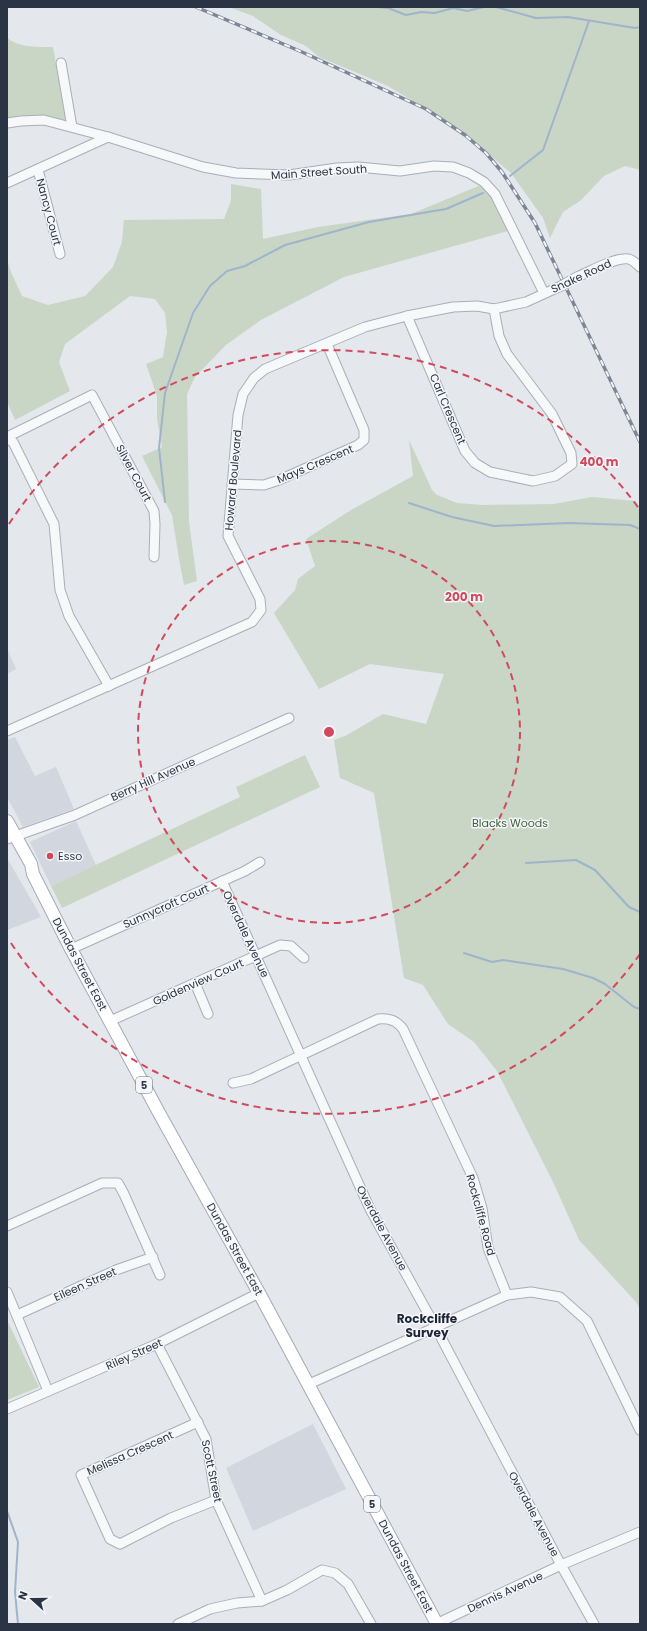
<svg xmlns="http://www.w3.org/2000/svg" width="647" height="1631" viewBox="0 0 647 1631" font-family="Poppins,sans-serif">
<rect width="100%" height="100%" fill="#e4e7ec"/>
<!-- built -->
<g fill="#d2d6de">
<path d="M7 648 16 669 7 674Z"/>
<path d="M15 737 35 776 56 767 74 809 23 827 7 797V740Z"/>
<path d="M76 821 96 865 51 886 30 842Z"/>
<path d="M7 858 41 917 7 930Z"/>
<path d="M313 1424 346 1489 253 1531 226 1468Z"/>
</g>
<!-- green -->
<g fill="#c9d6c5">
<path d="M229 7H640V170L625 166 604 176 580 201 563 212 550 238 543 218 511 173 462 131 388 86 319 57 306 46 281 35 253 16Z"/>
<path d="M7 38C21 48 36 47 53 47L66 122 7 119Z"/>
<path d="M231 184 261 189 263 239 318 227 411 214 481 185 500 206 508 231 344 277 261 320 226 345 195 377 187 394 189 522 197 581 184 585 179 559 172 515 142 456 162 447 157 419V396L146 364 163 357 167 332 165 313 155 299 130 296 65 344 59 362 70 391 15 420 7 402V259L11 272 22 296 48 305 85 296 113 267 122 242 124 220 224 219 231 201Z"/>
<path d="M409 440 432 490 437 495 457 503 483 505 554 504 592 497 636 501 640 507V1309L636 1302 579 1240 554 1184 497 1071 474 1042 448 1024 423 985 404 978 374 793 340 778 334 740 345 736 383 714 426 724 444 674 370 664 319 689 274 613 295 590 298 579 315 566 306 539 351 510 413 476Z"/>
<path d="M305 755 320 787 62 908 51 886 240 797 236 787Z"/>
<path d="M7 1320 39 1387 7 1400Z"/>
</g>
<g fill="none" stroke-linecap="round" stroke-linejoin="round">
<!-- stream -->
<g stroke="#9fb4cc" stroke-width="2">
<path d="M377 7 388 8 406 15 421 12 435 13 453 8 467 11 484 7"/>
<path d="M496 7 536 18 568 17 635 28 640 27"/>
<path d="M510 176 543 150 589 21"/>
<path d="M165 502 159 448 165 393 193 313 210 286 227 271 245 266 285 245 369 222 446 209 483 193"/>
<path d="M409 503 452 517 494 526 569 523 630 525 640 529"/>
<path d="M526 863 576 860 595 870 629 907 640 912"/>
<path d="M464 953 492 962 503 960 563 969 593 978 605 984 634 1007 640 1009"/>
<path d="M7 1511 18 1542 15 1592 18 1624"/>
</g>
<defs>
<g id="minor">
<path d="M61 63 72 127"/>
<path d="M7 123 21 121 44 120 108 137 203 167 236 173 289 175 337 168 358 167 400 171 434 166 453 167 469 173 484 182 495 194 544 293"/>
<path d="M38 170 60 254"/>
<path d="M7 183 108 137"/>
<path d="M577 277C589 272 617 256 629 259 634 261 637 264 640 267"/>
<path d="M407 316 465 451 475 463 490 472 533 481 555 476 572 464 571 453 552 414 507 354 499 336 494 309"/>
<path d="M7 437 92 395 154 511 155 524 154 557"/>
<path d="M7 439 13 442 54 524 60 590 69 616 109 686"/>
<path d="M232 484 264 485 279 480 358 445 364 440V430L327 344"/>
<path d="M7 731 252 622 261 610 260 599 228 536 238 415 243 394 254 378 265 369 365 327 407 316 453 307 477 306 494 309 526 302 561 286"/>
<path d="M7 839 75 815 289 718"/>
<path d="M222 881 370 1209 435 1326 561 1565 594 1624"/>
<path d="M71 949 245 871 260 862"/>
<path d="M195 983 208 1014"/>
<path d="M110 1021 280 945 291 946 304 958"/>
<path d="M233 1083 251 1079 378 1019C389 1018 396 1020 403 1029L473 1178 482 1208 488 1248 507 1295"/>
<path d="M7 1226 102 1183H118L124 1194 160 1275"/>
<path d="M7 1292 48 1391"/>
<path d="M17 1315 116 1270 153 1257"/>
<path d="M157 1344 206 1439 216 1500 262 1601"/>
<path d="M307 1385 507 1295 531 1292 560 1297 587 1321 640 1430"/>
<path d="M7 1409 157 1344 259 1293"/>
<path d="M198 1422 81 1475 110 1539 120 1544 171 1518 216 1500"/>
<path d="M178 1624 210 1609 237 1603 262 1601 287 1590 322 1570 335 1573 348 1584 371 1624"/>
<path d="M436 1624 561 1565 640 1532"/>
</g>
<path id="major" d="M7 821 31 864 33 874 71 949 158 1111 259 1293 437 1624"/>
</defs>
<!-- minor casing -->
<use href="#minor" stroke="#a9aeb7" stroke-width="11"/>
<!-- major casing -->
<use href="#major" stroke="#a3abb8" stroke-width="14"/>
<!-- minor -->
<use href="#minor" stroke="#f7f8fa" stroke-width="9"/>
<!-- major -->
<use href="#major" stroke="#fff" stroke-width="12"/>
<defs>
<path id="rail" d="M196 7 302 52 426 109 465 135 486 153 502 172 535 223 640 442"/>
</defs>
<!-- rail casing -->
<use href="#rail" stroke="#7d8696" stroke-width="3.5"/>
<!-- rail -->
<use href="#rail" stroke="#f4f6f9" stroke-width="2" stroke-dasharray="6" stroke-linecap="butt"/>
<defs>
<path id="minor-bridge" d="M561 286 577 277"/>
</defs>
<!-- minor-bridge casing -->
<use href="#minor-bridge" stroke="#a9aeb7" stroke-width="11" stroke-linecap="butt"/>
<!-- minor-bridge -->
<use href="#minor-bridge" stroke="#f7f8fa" stroke-width="9"/>
</g>
<!-- distance rings -->
<g fill="none" stroke="#d1495b" stroke-width="2" stroke-dasharray="7 5">
<circle cx="329" cy="732" r="191"/>
<path d="M640 954A382 382 0 0 1 9 940M9 524A382 382 0 0 1 640 510"/>
</g>
<!-- markers -->
<circle fill="#d1495b" stroke="#f4f6f9" stroke-width="1.5" cx="50" cy="856" r="4"/>
<g text-anchor="middle" stroke-width="3" stroke-linejoin="round" paint-order="stroke">
<!-- shield labels -->
<g fill="#f4f6f9" stroke="#676e7b" stroke-width="1">
<rect x="136" y="1077" width="16" height="16" rx="3"/>
<rect x="364" y="1496" width="16" height="16" rx="3"/>
</g>
<g font-size="10" font-weight="bold" fill="#2b3445">
<text x="144" y="1089">5</text>
<text x="372" y="1508">5</text>
</g>
<!-- street labels -->
<g font-size="11" fill="#2b3445" stroke="#f4f6f9">
<text transform="translate(319 172) rotate(-4)" y="4">Main Street South</text>
<text transform="translate(49 212) rotate(75)" y="4">Nancy Court</text>
<text transform="translate(581 276) rotate(-25)" y="4">Snake Road</text>
<text transform="translate(448 409) rotate(67)" y="4">Carl Crescent</text>
<text transform="translate(315 464) rotate(-23)" y="4">Mays Crescent</text>
<text transform="translate(134 473) rotate(62)" y="4">Silver Court</text>
<text transform="translate(233 480) rotate(-85)" y="4">Howard Boulevard</text>
<text transform="translate(153 779) rotate(-24)" y="4">Berry Hill Avenue</text>
<text transform="translate(166 906) rotate(-24)" y="4">Sunnycroft Court</text>
<text transform="translate(246 934) rotate(65)" y="4">Overdale Avenue</text>
<text transform="translate(80 964) rotate(62)" y="4">Dundas Street East</text>
<text transform="translate(198 982) rotate(-24)" y="4">Goldenview Court</text>
<text transform="translate(481 1215) rotate(75)" y="4">Rockcliffe Road</text>
<text transform="translate(382 1228) rotate(62)" y="4">Overdale Avenue</text>
<text transform="translate(235 1249) rotate(61)" y="4">Dundas Street East</text>
<text transform="translate(85 1284) rotate(-24)" y="4">Eileen Street</text>
<text transform="translate(134 1354) rotate(-24)" y="4">Riley Street</text>
<text transform="translate(130 1453) rotate(-24)" y="4">Melissa Crescent</text>
<text transform="translate(212 1471) rotate(78)" y="4">Scott Street</text>
<text transform="translate(534 1514) rotate(62)" y="4">Overdale Avenue</text>
<text transform="translate(406 1566) rotate(62)" y="4">Dundas Street East</text>
<text transform="translate(505 1592) rotate(-25)" y="4">Dennis Avenue</text>
</g>
<!-- park labels -->
<g font-size="11" fill="#3f6138" stroke="#f4f6f9">
<text x="510" y="827">Blacks Woods</text>
</g>
<!-- poi labels -->
<g font-size="11" fill="#2b3445" stroke="#f4f6f9" text-anchor="start">
<text x="58" y="860">Esso</text>
</g>
<!-- neighbourhood labels -->
<g font-size="12" font-weight="bold" fill="#1d2536" stroke="#f4f6f9">
<text x="427" y="1323">Rockcliffe<tspan x="427" dy="14">Survey</tspan></text>
</g>
</g>
<circle cx="329" cy="732" r="6" fill="#d1495b" stroke="#f4f6f9" stroke-width="2"/>
<g font-size="12" text-anchor="middle" font-weight="bold" fill="#d1495b" stroke="#f4f6f9" stroke-width="3" stroke-linejoin="round" paint-order="stroke">
<text x="599" y="466">400 m</text>
<text x="464" y="601">200 m</text>
</g>
<!-- border -->
<rect width="647" height="1631" fill="none" stroke="#2b3445" stroke-width="16"/>
<!-- north arrow -->
<g transform="translate(32 1599) rotate(291)" stroke="#f4f6f9" stroke-width="3" paint-order="stroke">
<path d="M0-3L7 15L0 10L-7 15Z" fill="#2b3445"/>
<text y="-6" font-size="11" font-weight="bold" text-anchor="middle" fill="#2b3445">N</text>
</g>
</svg>
